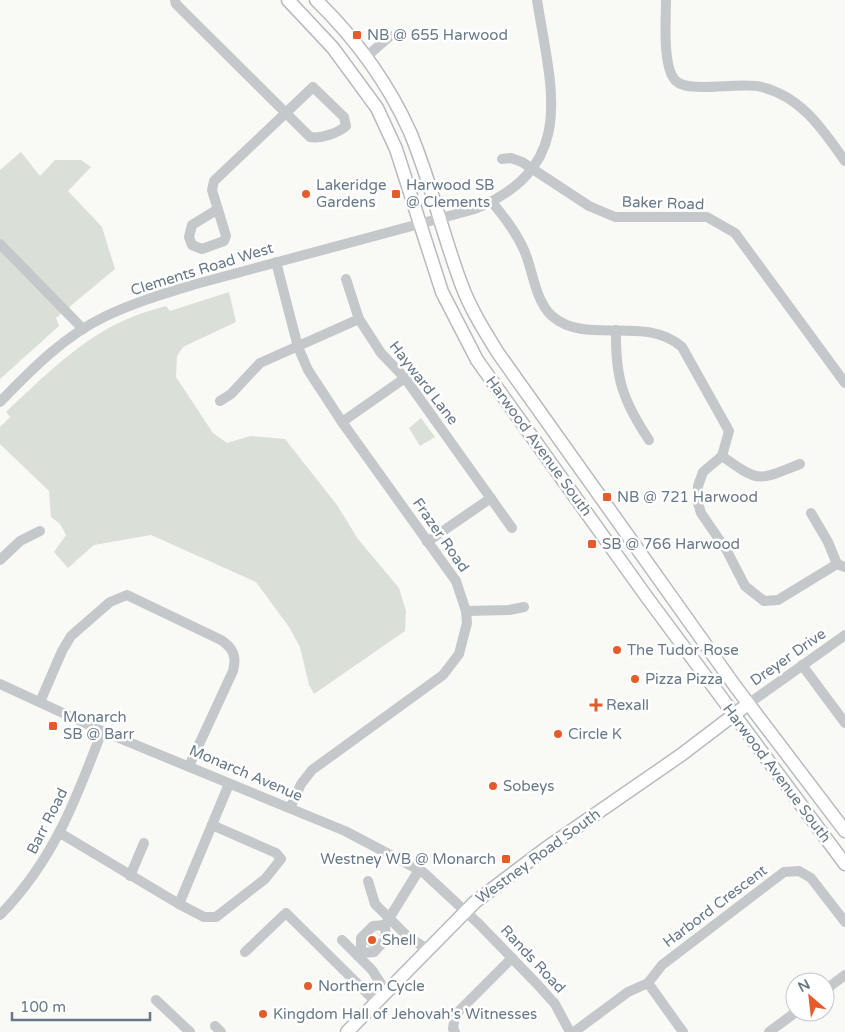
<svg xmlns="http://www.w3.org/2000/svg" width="845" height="1032" viewBox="0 0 845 1032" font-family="'Varela Round',sans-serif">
<rect width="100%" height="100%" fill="#f9f9f6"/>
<!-- green -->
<g fill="#dae0d7">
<path d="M21 152 40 176 55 160H81L91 167 68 191 102 227 115 269 56 318 59 326 0 379V170Z"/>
<path d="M229 292 236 322 183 347 177 356 176 377 213 433 227 443 250 436 285 439 337 505 358 539 399 588 406 611 405 631 314 694 309 685 300 647 289 627 256 582 151 535 94 545 68 568 54 552 66 535 60 524 51 517 49 491 0 444V427L10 417 6 412C41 379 81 339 125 320 138 314 152 310 166 306L170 311Z"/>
<path d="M421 418 435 437 420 446 409 428Z"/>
</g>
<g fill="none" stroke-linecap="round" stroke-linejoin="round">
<!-- minor-tunnel -->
<path stroke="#d4d9da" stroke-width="10" stroke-dasharray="10 5" stroke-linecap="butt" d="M367 945 377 933"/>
<defs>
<g id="major">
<path d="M288 0 333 48 377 108 396 149 442 292 477 360 646 596 845 864"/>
<path d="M316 0C354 37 388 83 410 132 431 182 443 236 462 286 471 310 485 332 498 353L735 686 845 831"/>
<path d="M347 1032 475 902 545 849 681 755 748 704"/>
</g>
</defs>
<!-- major casing -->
<use href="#major" stroke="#b7bbbf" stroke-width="15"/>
<!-- minor -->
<g stroke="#c4c8cb" stroke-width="10">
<path d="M175 0 176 4 310 137C321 139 338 133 346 126L344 117 313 87 214 181 212 190 226 236 224 241 202 249 192 245 189 237 192 225 218 209"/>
<path d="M666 0C666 19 662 68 676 81 690 94 741 81 762 87 802 97 823 130 845 161"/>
<path d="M366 57 390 36"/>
<path d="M502 159 511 158 522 162 589 206 615 217H707L735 233 845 383"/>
<path d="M492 202C504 217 516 232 524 250 533 270 535 301 552 316 586 346 645 314 682 347L729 431 722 456 703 472 698 486 697 500 701 513 727 551 745 586 764 601 778 600 837 564 845 567"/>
<path d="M0 244 83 329"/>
<path d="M276 262 298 347 308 370 342 422 456 581 466 611 467 623 459 654 443 675 312 770 301 784 290 808"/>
<path d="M346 279 359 319 381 353 405 378 512 528"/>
<path d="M616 330C615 378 623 401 649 440"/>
<path d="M220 401 231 394 260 363 359 319"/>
<path d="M0 402C32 369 64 336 106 316 135 302 166 293 196 284L475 209C579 166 551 89 537 0"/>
<path d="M342 422 405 378"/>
<path d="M722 456C760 483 757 481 800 464"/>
<path d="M811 513 828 542 837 564"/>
<path d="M427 542 491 498"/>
<path d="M0 560 20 541 40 531"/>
<path d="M466 611 509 610 524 607"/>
<path d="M802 665 845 723"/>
<path d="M0 684 102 731 345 831 423 872 479 924 538 985 555 1004 570 1032"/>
<path d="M40 702 62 651 71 636 110 602 127 595 221 640C233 648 237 656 233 671L189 766"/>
<path d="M748 704 845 635"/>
<path d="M60 833 179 904 229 784"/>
<path d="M130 876 144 843"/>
<path d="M368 881 375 904 407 936 427 949"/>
<path d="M179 904 204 917H216L265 879 281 859 276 853 212 825"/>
<path d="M0 915C53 861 76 800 102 731"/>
<path d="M342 940 372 970 387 993"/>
<path d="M245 952 286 913 377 1003"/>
<path d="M361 953V938L373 926 385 925"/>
<path d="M358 956 361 953 374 952 386 939 385 925 419 870"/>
<path d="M648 983 683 1032"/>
<path d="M825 990 845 975"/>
<path d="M156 1000 190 1032"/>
<path d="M215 1026 221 1032"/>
<path d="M455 1032 453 1029 455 1015 512 958"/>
<path d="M574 1032 628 992 648 983 662 965 784 872 799 871 811 878 845 922"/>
<path d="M769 1032 796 1012"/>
</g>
<!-- major -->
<use href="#major" stroke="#fff" stroke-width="12"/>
</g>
<!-- markers -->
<g fill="#e55b2a" stroke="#fff" stroke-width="2">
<rect x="352" y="30" width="10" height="10" rx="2.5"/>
<circle cx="306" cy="194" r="5"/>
<rect x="391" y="189" width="10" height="10" rx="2.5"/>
<rect x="602" y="492" width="10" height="10" rx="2.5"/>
<rect x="587" y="539" width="10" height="10" rx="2.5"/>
<circle cx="617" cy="650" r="5"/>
<circle cx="635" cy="679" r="5"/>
<path d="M593.5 697.5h5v5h5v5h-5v5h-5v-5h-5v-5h5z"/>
<rect x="48" y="721" width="10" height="10" rx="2.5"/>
<circle cx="558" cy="734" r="5"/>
<circle cx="493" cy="786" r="5"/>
<rect x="501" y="854" width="10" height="10" rx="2.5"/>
<circle cx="372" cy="940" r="5"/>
<circle cx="308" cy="986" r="5"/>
<circle cx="263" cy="1014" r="5"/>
</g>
<g text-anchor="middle" stroke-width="5" stroke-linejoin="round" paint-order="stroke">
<!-- poi labels -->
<g font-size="15" fill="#677887" stroke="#fff" text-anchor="start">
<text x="367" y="40">NB @ 655 Harwood</text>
<text x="316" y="190">Lakeridge<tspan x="316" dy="17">Gardens</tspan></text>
<text x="406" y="190">Harwood SB<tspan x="406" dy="17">@ Clements</tspan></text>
<text x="617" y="502">NB @ 721 Harwood</text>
<text x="602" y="549">SB @ 766 Harwood</text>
<text x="627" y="655">The Tudor Rose</text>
<text x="645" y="684">Pizza Pizza</text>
<text x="606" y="710">Rexall</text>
<text x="63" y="722">Monarch<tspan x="63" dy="17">SB @ Barr</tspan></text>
<text x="568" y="739">Circle K</text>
<text x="503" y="791">Sobeys</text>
<text x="496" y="864" text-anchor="end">Westney WB @ Monarch</text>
<text x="382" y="945">Shell</text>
<text x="318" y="991">Northern Cycle</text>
<text x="273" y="1019">Kingdom Hall of Jehovah's Witnesses</text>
</g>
<!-- street labels -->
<g font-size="15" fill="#677887" stroke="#fff">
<text transform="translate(663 203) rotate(2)" y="5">Baker Road</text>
<text transform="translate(202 269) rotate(-17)" y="5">Clements Road West</text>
<text transform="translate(424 383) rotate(52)" y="5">Hayward Lane</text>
<text transform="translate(539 446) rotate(54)" y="5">Harwood Avenue South</text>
<text transform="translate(441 535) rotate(55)" y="5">Frazer Road</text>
<text transform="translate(788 657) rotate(-35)" y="5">Dreyer Drive</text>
<text transform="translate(246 773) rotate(23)" y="5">Monarch Avenue</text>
<text transform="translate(777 773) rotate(53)" y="5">Harwood Avenue South</text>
<text transform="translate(47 821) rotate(-63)" y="5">Barr Road</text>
<text transform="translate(538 856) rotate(-36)" y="5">Westney Road South</text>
<text transform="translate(715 906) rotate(-37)" y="5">Harbord Crescent</text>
<text transform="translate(533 959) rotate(47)" y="5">Rands Road</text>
</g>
</g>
<!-- north arrow -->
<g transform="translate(810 997) rotate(332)"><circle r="24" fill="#ffffff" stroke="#c2c9cf"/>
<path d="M0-4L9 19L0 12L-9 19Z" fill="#e55b2a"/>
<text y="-8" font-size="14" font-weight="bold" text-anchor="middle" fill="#677887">N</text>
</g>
<!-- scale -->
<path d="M12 1012v8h138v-8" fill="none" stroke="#677887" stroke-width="2.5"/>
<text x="20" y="1012" font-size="15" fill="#677887" stroke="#ffffff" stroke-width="4" paint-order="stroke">100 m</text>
</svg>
